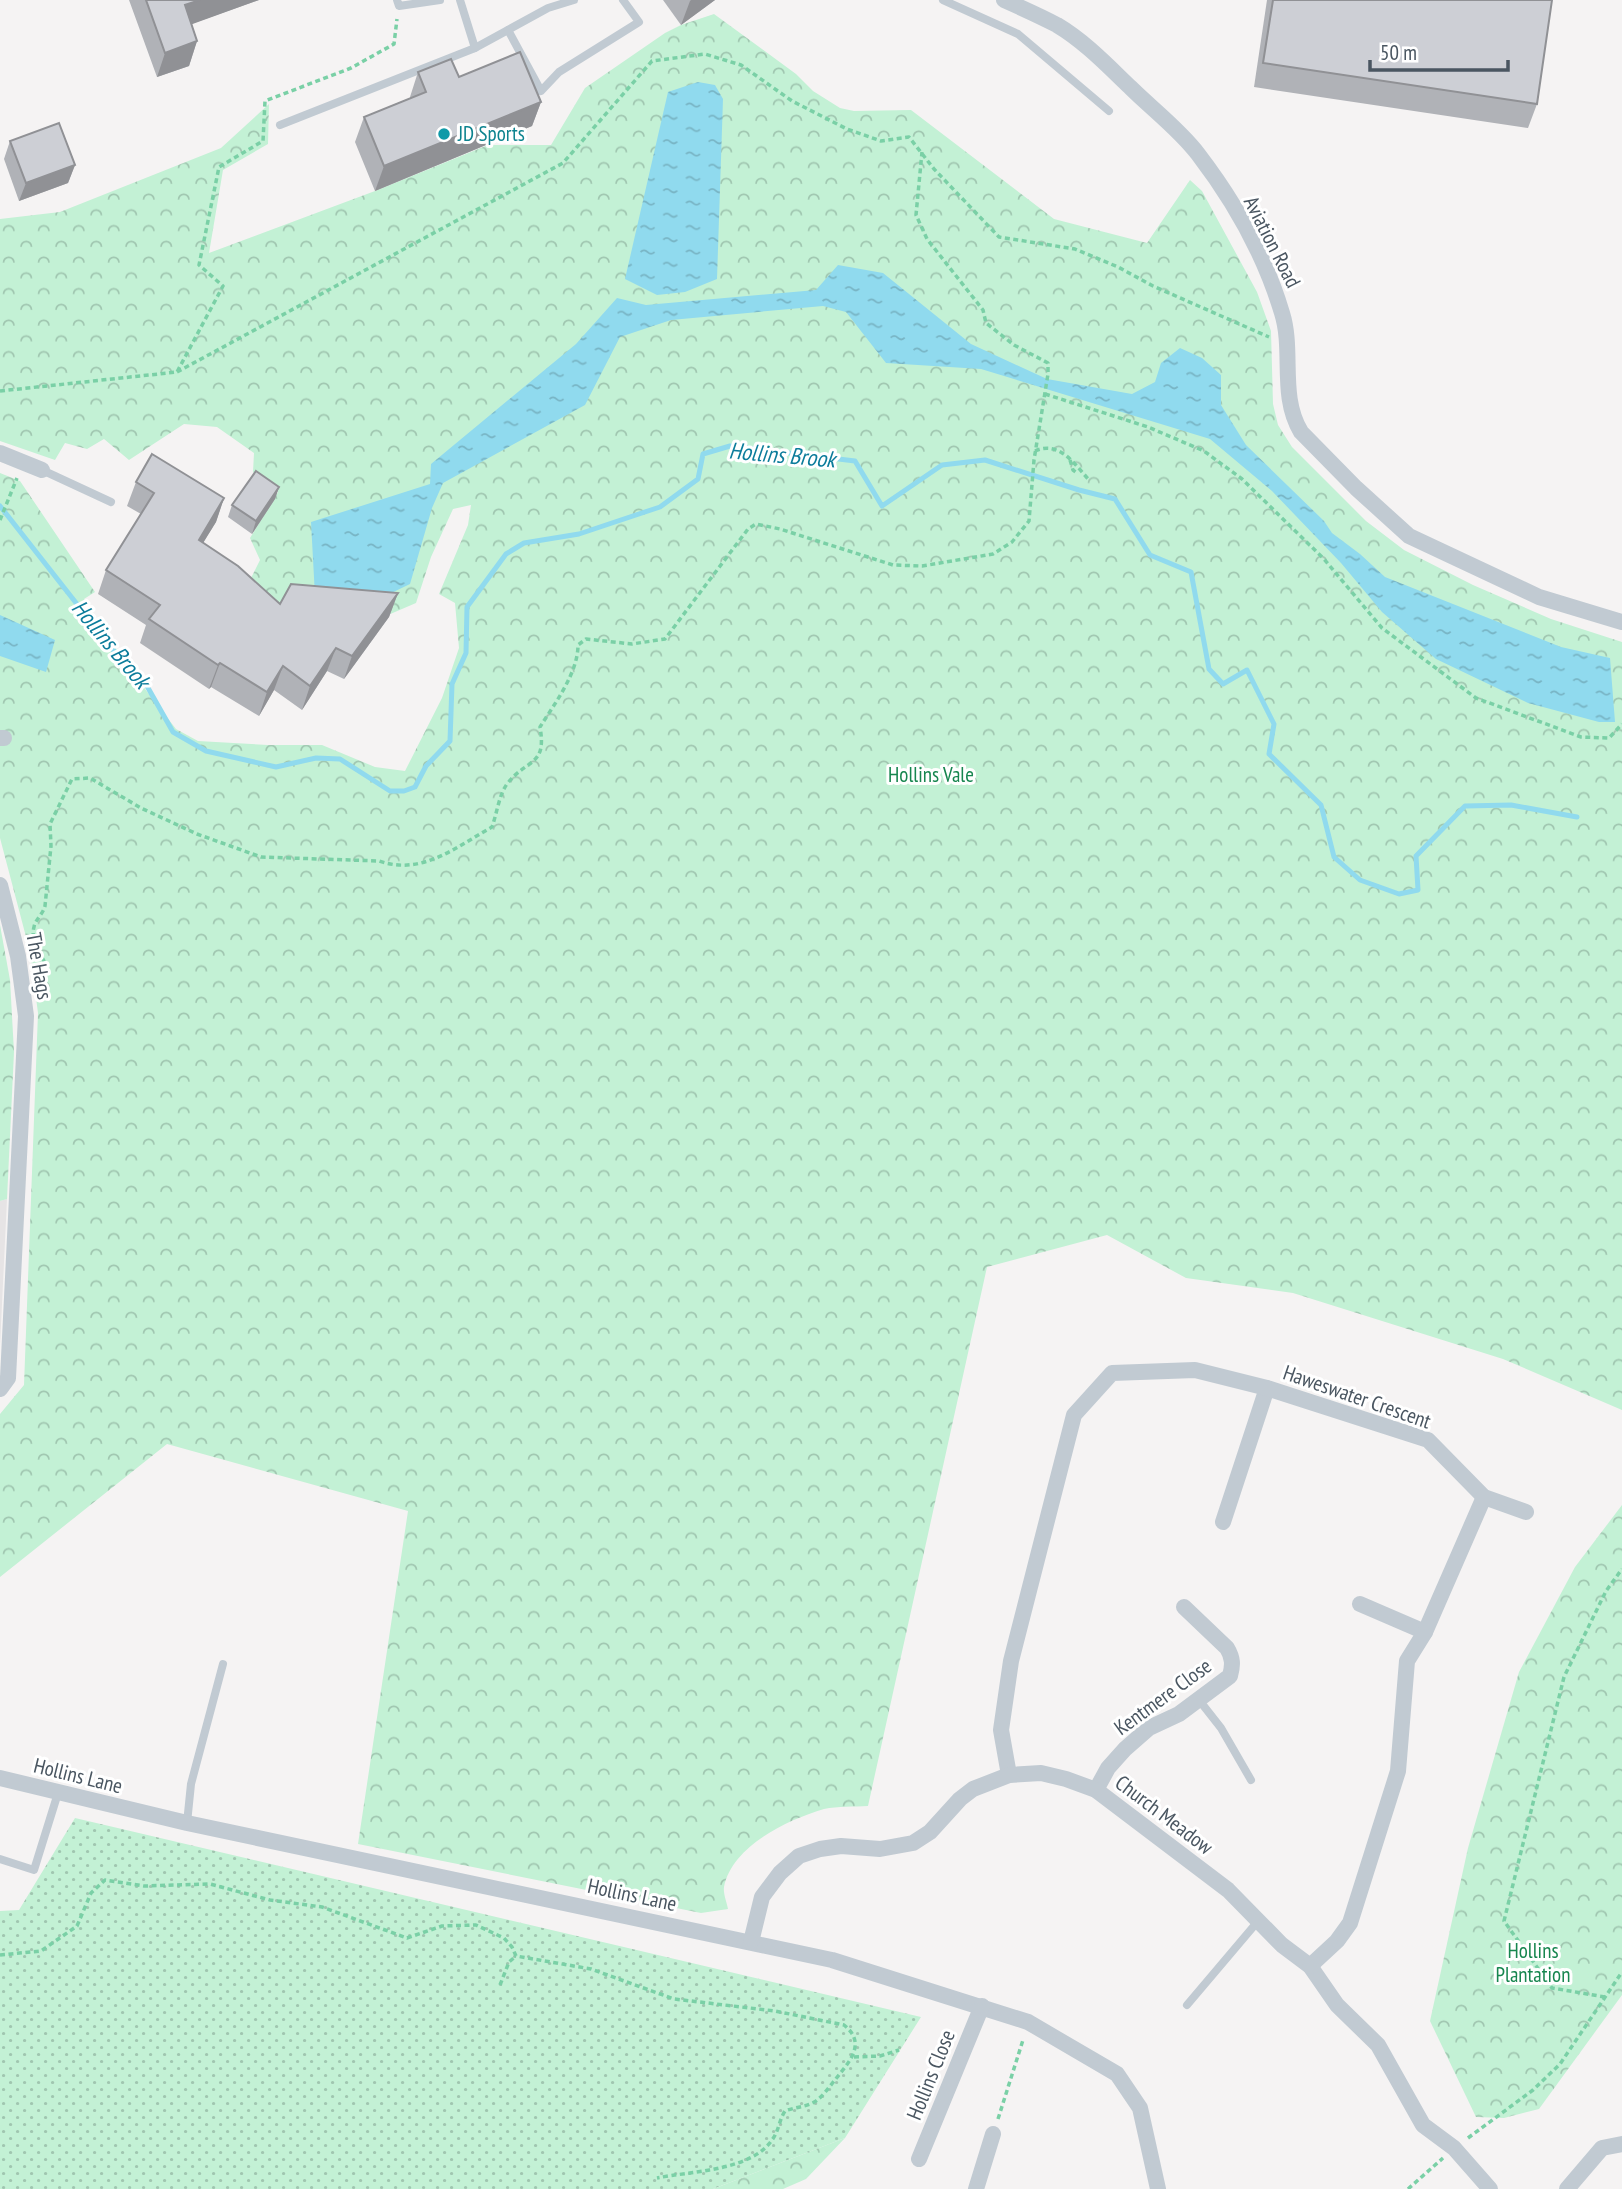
<svg xmlns="http://www.w3.org/2000/svg" width="1622" height="2189" viewBox="0 0 1622 2189" font-family="'PT Sans Narrow',sans-serif">
<defs>
<pattern id="grass-dots" width="8" height="8" patternUnits="userSpaceOnUse" patternTransform="scale(1.75)"><rect width="8" height="8" fill="#c3f1d5"/><path d="M2 2h.1M6 6h.1" fill="none" stroke="#a0c6b0" stroke-width="1.8" stroke-linecap="round"/></pattern>
<pattern id="forest-crowns" width="20" height="18" patternUnits="userSpaceOnUse" patternTransform="scale(1.75)"><rect width="20" height="18" fill="#c3f1d5"/><path d="M2 6a3 3 0 1 1 6 0M12 15a3 3 0 1 1 6 0" fill="none" stroke="#a0c6b0"/></pattern>
<pattern id="water-ripples" width="26" height="14" patternUnits="userSpaceOnUse" patternTransform="scale(1.75)"><rect width="26" height="14" fill="#90daee"/><path d="M2 4q2-2 4 0t4 0M15 11q2-2 4 0t4 0" fill="none" stroke="#78b4c4"/></pattern>
</defs>
<rect width="100%" height="100%" fill="#f5f3f3"/>
<!-- education -->
<path fill="#e6e4e5" d="M7 1199 0 1346V1201Z"/>
<!-- grass -->
<path fill="url(#grass-dots)" d="M75 1818 921 2017 845 2138 713 2189H0V1911L19 1910Z"/>
<!-- forest -->
<g fill="url(#forest-crowns)">
<path d="M714 14 796 74 813 91 840 108 854 111 911 110 1054 219 1147 243 1190 180 1202 191 1257 292 1271 331 1273 404 1278 425 1292 447 1366 521 1404 550 1473 585 1551 619 1622 642V1410L1503 1359 1293 1293 1186 1278 1107 1235 987 1267 868 1806C854 1807 838 1806 824 1809 787 1820 732 1846 724 1887 723 1894 727 1903 728 1909L701 1913 358 1844 408 1511 167 1444 0 1577V1414L24 1385 38 1013 30 952 0 838V473L20 481 95 592 84 599 128 667 176 729 198 741 268 745H322L375 767 405 771 442 698 459 648 455 603 439 594 468 525 471 505 453 509 431 557 416 603 388 615 269 604 250 580 260 560 250 538 278 492 253 472 254 453 217 427 184 424 129 460 104 439 87 449 65 443 55 460 0 441V219L60 212 221 148 269 104 268 144 223 170 209 253 375 191 488 145H551L585 88 665 33 681 25Z"/>
<path d="M0 925 10 980 14 1052 7 1199 0 1201Z"/>
<path d="M1622 1505V1995L1539 2109 1504 2118 1476 2117 1430 2021 1468 1848 1519 1672 1575 1567Z"/>
<path d="M845 2138 806 2179 783 2189H713Z"/>
</g>
<!-- water -->
<g fill="url(#water-ripples)">
<path d="M698 82 715 85 723 99 717 279 685 292 657 295 625 279 668 92Z"/>
<path d="M838 265 883 273 971 344 1047 379 1132 394 1155 382 1161 363 1180 348 1202 358 1221 375V405L1246 445 1324 521 1332 533 1360 554 1385 577 1561 647 1610 658 1615 722H1599L1528 703 1436 659 1382 612 1341 563 1272 491 1210 439 981 369 886 363 846 312 823 306 671 320 620 337 585 405 443 483 432 508 410 584 385 596H315L311 522 430 484 431 464 576 344 617 298 646 305 816 290Z"/>
<path d="M0 615 55 640 46 672 0 656Z"/>
</g>
<g fill="none" stroke-linecap="round" stroke-linejoin="round">
<!-- stream -->
<path stroke="#90daee" stroke-width="5" d="M0 506 113 650 143 679 173 732 206 751 276 767 316 758 340 759 390 791H404L415 787 426 766 450 741 452 684 466 653 467 607 506 554 524 543 579 534 660 507 698 479 703 454 730 446 855 461 882 506 942 465 985 460 1079 490 1115 499 1150 555 1191 572 1209 669 1223 684 1247 670 1274 724 1269 754 1321 805 1334 857 1360 880 1399 894 1418 890 1416 856 1465 806 1511 805 1577 817"/>
<!-- path -->
<g stroke="#7ad0a6" stroke-width="3.5" stroke-dasharray="5 3.5" stroke-linecap="butt">
<path d="M177 372 563 163 652 61 705 54 741 65 792 101 847 129 881 141 909 137 934 169 999 237 1075 249 1118 267 1153 286 1269 337"/>
<path d="M0 391 177 372 223 286 199 265 219 167 263 141 265 101 351 68 394 44 397 19"/>
<path d="M1045 394 1148 427 1204 451 1242 479 1324 559 1382 628 1476 698 1581 737 1609 738 1622 724"/>
<path d="M1035 451C1060 440 1075 465 1090 481"/>
<path d="M1070 460 1073 470 1077 473"/>
<path d="M0 520 17 478"/>
<path d="M36 969 47 966C41 955 30 941 34 927 35 920 43 914 45 906L51 846 50 824 72 779 90 778 141 808 197 834 261 857 379 861C422 876 456 847 492 827 497 813 499 795 507 784 527 758 547 767 540 727 555 703 578 673 578 645L586 639 632 644 665 639 748 529 756 524 780 529 893 565 922 566 993 554 1012 542 1029 521 1034 460 1048 374V363L1014 345 986 323 983 310 927 239 916 215 922 152"/>
<path d="M0 1955 41 1951 77 1926 91 1893 105 1880 144 1886 210 1884 270 1900 322 1907 407 1938 442 1926 476 1925 504 1938 512 1947 516 1956 591 1969 674 1999 775 2011 844 2025C868 2044 848 2063 835 2080 829 2087 824 2095 816 2101 807 2107 795 2107 785 2111 779 2120 779 2131 772 2140 751 2171 691 2171 657 2178"/>
<path d="M500 1985 509 1962 516 1956"/>
<path d="M1605 1997 1552 1988 1504 1921 1564 1677 1606 1591 1622 1569"/>
<path d="M854 2057 880 2056 899 2050"/>
<path d="M998 2119 1023 2040"/>
<path d="M1468 2138 1533 2090 1560 2064 1622 1972"/>
<path d="M1408 2189 1443 2158"/>
</g>
<!-- service -->
<g stroke="#c1cad2" stroke-width="8">
<path d="M397 0 399 6 440 0"/>
<path d="M943 0 1018 34 1109 111"/>
<path d="M508 30 541 91 559 72 639 22 623 0"/>
<path d="M475 48 548 8 574 0"/>
<path d="M280 125 475 48 460 0"/>
<path d="M42 470 111 502"/>
<path d="M1199 1700 1221 1728 1251 1780"/>
<path d="M187 1823 191 1784 223 1664"/>
<path d="M0 1859 34 1870 58 1793"/>
<path d="M1187 2005 1259 1920"/>
</g>
<!-- minor -->
<g stroke="#c1cad2" stroke-width="16">
<path d="M1004 0C1022 8 1040 16 1057 25 1084 41 1107 65 1130 87 1151 108 1180 130 1198 154 1234 201 1265 256 1282 313 1294 351 1279 396 1301 432L1356 488 1409 536 1539 597 1622 622"/>
<path d="M0 453 42 470"/>
<path d="M0 738H4"/>
<path d="M0 885 18 956 26 1016 8 1378 0 1389"/>
<path d="M1223 1522 1267 1388"/>
<path d="M1360 1604 1425 1632"/>
<path d="M1009 1775 1001 1730 1011 1661 1074 1415 1112 1373 1195 1370 1267 1388 1428 1440 1484 1497 1526 1512"/>
<path d="M0 1778 187 1823 832 1960 1028 2022 1117 2074 1140 2108 1158 2189"/>
<path d="M1096 1790 1108 1768 1125 1749 1149 1728 1179 1714 1230 1676C1233 1665 1233 1658 1227 1648L1184 1607"/>
<path d="M751 1942 762 1897 780 1873 799 1856 820 1849 841 1846 880 1849 913 1843 930 1832 960 1799 973 1789 1009 1775 1041 1773 1066 1779 1096 1790 1228 1890 1282 1945 1310 1966 1337 2005 1378 2045 1423 2125 1454 2148 1490 2189"/>
<path d="M1310 1966 1337 1941 1350 1923 1398 1771 1407 1661 1425 1632 1484 1497"/>
<path d="M919 2159 982 2006"/>
<path d="M976 2189 993 2134"/>
<path d="M1567 2189 1602 2148 1622 2144"/>
</g>
</g>
<!-- wall -->
<g fill="#b0b2b7">
<path d="M129 0H259L191 24 197 41 189 66 157 77Z"/>
<path d="M663 0H715L681 25Z"/>
<path d="M1267 0H1552L1537 104 1528 128 1254 87Z"/>
<path d="M418 72 459 77 541 102 532 126 375 191 355 142 364 117 410 98V97Z"/>
<path d="M10 141 75 165 68 183 19 201 4 159Z"/>
<path d="M136 482 224 498 216 522 203 543 280 604 398 593 389 617 344 679 327 671 302 710 274 690 259 716 211 687 209 689 140 643 146 625 98 594 106 570 141 514 127 506Z"/>
<path d="M279 487 275 499 252 534 228 517 232 505Z"/>
</g>
<!-- shaded-wall -->
<g fill="#909195">
<path d="M200 0H259L176 30 185 5Z"/>
<path d="M691 0H715L681 25 690 1Z"/>
<path d="M197 41 189 66 157 77 165 53Z"/>
<path d="M541 102 532 126 375 191 384 166Z"/>
<path d="M75 165 68 183 19 201 26 183Z"/>
<path d="M279 487 275 499 252 534 256 521Z"/>
<path d="M224 498 216 522 190 564 199 540Z"/>
<path d="M398 593 389 617 344 679 352 656Z"/>
<path d="M336 648 327 671 302 710 310 686Z"/>
<path d="M220 663 211 687 209 689 218 665Z"/>
<path d="M283 666 274 690 259 716 267 692Z"/>
</g>
<!-- building -->
<g fill="#cdcfd5" stroke="#909195" stroke-width="2">
<path d="M146 0H200L185 5 197 41 165 53Z"/>
<path d="M1273 0H1552L1537 104 1263 63Z"/>
<path d="M520 52 541 102 384 166 364 117 426 92 418 72 451 59 459 77Z"/>
<path d="M59 123 75 165 26 183 10 141Z"/>
<path d="M152 454 224 498 199 540 238 566 280 604 291 584 398 593 352 656 336 648 310 686 283 666 267 692 220 663 218 665 149 619 160 605 106 570 154 493 136 482Z"/>
<path d="M256 471 279 487 256 521 232 505Z"/>
</g>
<!-- markers -->
<circle fill="#0f9aa8" stroke="#fff" stroke-width="2.5" cx="444" cy="134" r="7"/>
<g text-anchor="middle" stroke-width="6" stroke-linejoin="round" paint-order="stroke">
<!-- culture labels -->
<g font-size="21" fill="#0d838f" stroke="#fff" text-anchor="start">
<text x="458" y="141">JD Sports</text>
</g>
<!-- street labels -->
<g font-size="21" fill="#4a5661" stroke="#fff">
<text transform="translate(1272 242) rotate(63)" y="7">Aviation Road</text>
<text transform="translate(39 966) rotate(80)" y="7">The Hags</text>
<text transform="translate(1357 1397) rotate(19)" y="7">Haweswater Crescent</text>
<text transform="translate(1163 1697) rotate(-36)" y="7">Kentmere Close</text>
<text transform="translate(78 1776) rotate(14)" y="7">Hollins Lane</text>
<text transform="translate(1164 1815) rotate(37)" y="7">Church Meadow</text>
<text transform="translate(632 1895) rotate(12)" y="7">Hollins Lane</text>
<text transform="translate(931 2075) rotate(-68)" y="7">Hollins Close</text>
</g>
<!-- park labels -->
<g font-size="21" fill="#17864f" stroke="#fff">
<text x="931" y="782">Hollins Vale</text>
<text x="1533" y="1958">Hollins<tspan x="1533" dy="24">Plantation</tspan></text>
</g>
<!-- water labels -->
<g font-size="23" font-style="italic" fill="#0c7c9b" stroke="#fff">
<text transform="translate(782 455) rotate(5)" y="8">Hollins Brook</text>
<text transform="translate(111 644) rotate(50)" y="8">Hollins Brook</text>
</g>
</g>
<!-- scale -->
<path d="M1370 60v10h138v-10" fill="none" stroke="#4a5661" stroke-width="3.5"/>
<text x="1380" y="60" font-size="21" fill="#4a5661" stroke="#ffffff" stroke-width="5" paint-order="stroke">50 m</text>
</svg>
